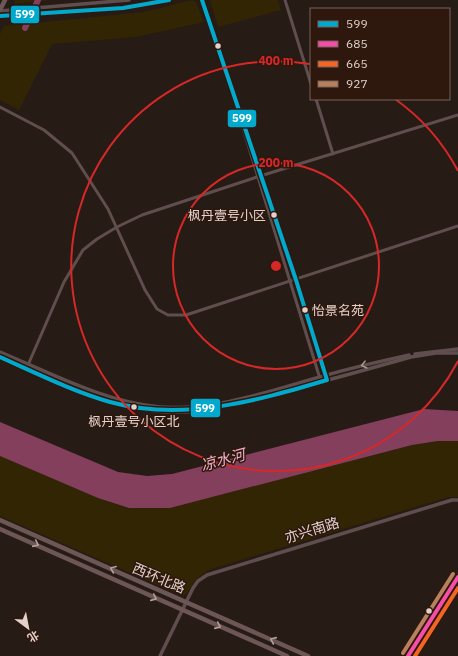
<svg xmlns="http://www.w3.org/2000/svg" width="458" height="656" viewBox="0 0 458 656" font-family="'IBM Plex Sans','Noto Sans SC',sans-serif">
<rect width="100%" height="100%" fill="#271b15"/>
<!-- green -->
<g fill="#312503">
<path d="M15 0H54L14 4Z"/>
<path d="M192 0 196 2 204 22 136 37 52 44 19 110 0 100V34L4 26 144 12Z"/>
<path d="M210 0H278L281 10 218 27Z"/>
<path d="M438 441H458V497H449L211 569 197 578 187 593 183 596 0 516V456L98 498 129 508H169L412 445Z"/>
</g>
<!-- water -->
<path fill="#843f5d" d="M424 409 458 411V441H438L412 445 170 508H129L98 498 0 456V422L118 472 147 476 172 474Z"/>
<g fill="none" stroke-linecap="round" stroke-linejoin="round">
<!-- river -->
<path stroke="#843f5d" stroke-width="6" d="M25 28 38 0"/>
<!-- minor -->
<g stroke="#604e4e" stroke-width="3">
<path d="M202 0 296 280 327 380"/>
<path d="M285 0 311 84"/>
<path d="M316 99 333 154"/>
<path d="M237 105V109L321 382"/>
<path d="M0 107 44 130 72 153 108 209 145 290 157 309 168 315H186L458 226"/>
<path d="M28 365 64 282 83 250 97 239 117 227 142 215 257 177 458 115"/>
</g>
<!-- tertiary -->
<g stroke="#604e4e" stroke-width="3.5">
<path d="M0 11 129 0"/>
<path d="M0 16 123 8 169 0"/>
<path d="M0 352C51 373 104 402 160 407 218 411 272 390 327 375 354 367 382 361 409 355"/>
<path d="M415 354 458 349"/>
<path d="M0 357C47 376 91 399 142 409 194 419 244 403 294 389 333 379 372 368 411 357L436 353H458"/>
<path d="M160 656 193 588 198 581 207 575 452 500H458"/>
<path d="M408 656 458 577"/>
</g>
<!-- primary -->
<g stroke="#6d5656" stroke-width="4.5">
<path d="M0 10 5 0"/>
<path d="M0 520 308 656"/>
<path d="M0 529 287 656"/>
</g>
<defs>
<g id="bus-1">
<path d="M0 16 123 8 169 0"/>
<path d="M0 357C36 373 72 391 110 402 183 422 256 401 327 380L296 280 202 0"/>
</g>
<path id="bus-2" d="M408 656 458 577"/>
<path id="bus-3" d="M415 656 458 588"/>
<path id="bus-4" d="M403 653 453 574"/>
</defs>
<!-- bus-1 casing -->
<use href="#bus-1" stroke="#2e180e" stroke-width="7"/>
<!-- bus-2 casing -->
<use href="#bus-2" stroke="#2e180e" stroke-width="7"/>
<!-- bus-3 casing -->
<use href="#bus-3" stroke="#2e180e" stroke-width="7"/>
<!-- bus-4 casing -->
<use href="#bus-4" stroke="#2e180e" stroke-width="7"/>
<!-- bus-1 -->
<use href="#bus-1" stroke="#00a9ce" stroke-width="4"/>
<!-- bus-2 -->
<use href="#bus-2" stroke="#f54da8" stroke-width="4"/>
<!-- bus-3 -->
<use href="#bus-3" stroke="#f26522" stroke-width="4"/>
<!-- bus-4 -->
<use href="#bus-4" stroke="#b6815c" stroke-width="4"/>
</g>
<!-- one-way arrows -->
<defs><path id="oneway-chevron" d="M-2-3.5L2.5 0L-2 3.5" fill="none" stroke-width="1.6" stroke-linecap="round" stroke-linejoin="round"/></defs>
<use stroke="#a89693" href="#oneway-chevron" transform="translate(364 365) rotate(166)"/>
<g stroke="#b3a09c">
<use href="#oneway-chevron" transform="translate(36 544) rotate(24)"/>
<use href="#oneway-chevron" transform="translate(113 569) rotate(-157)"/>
<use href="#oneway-chevron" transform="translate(154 598) rotate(24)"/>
<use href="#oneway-chevron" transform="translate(218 626) rotate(24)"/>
<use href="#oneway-chevron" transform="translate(273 640) rotate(-156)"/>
</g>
<!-- distance rings -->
<g fill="none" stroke="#d62828" stroke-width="2">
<circle cx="276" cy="266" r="103"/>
<path d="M458 361A205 205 0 1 1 310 64M395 99A205 205 0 0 1 458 171"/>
</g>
<!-- markers -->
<g fill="#e2d1cb" stroke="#2e180e" stroke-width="1.5">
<circle cx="218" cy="46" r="3.5"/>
<circle cx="274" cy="215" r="3.5"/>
<circle cx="305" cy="310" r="3.5"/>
<circle cx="134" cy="407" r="3.5"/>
<circle cx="429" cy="611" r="3.5"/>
</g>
<g text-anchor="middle" stroke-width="3" stroke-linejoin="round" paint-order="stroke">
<!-- bus labels -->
<g font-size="13" fill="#e2d1cb" stroke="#2e180e" text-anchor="end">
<text x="266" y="220">枫丹壹号小区</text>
<text x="312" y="315" text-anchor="start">怡景名苑</text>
<text x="134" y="426" text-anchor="middle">枫丹壹号小区北</text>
</g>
<!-- street labels -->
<g font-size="14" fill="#e2d1cb" stroke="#2e180e">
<text transform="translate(312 530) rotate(-17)" y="5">亦兴南路</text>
<text transform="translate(159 578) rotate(23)" y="5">西环北路</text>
</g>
<!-- water labels -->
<g font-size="15" font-style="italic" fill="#f3b1ca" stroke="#2e180e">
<text transform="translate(223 460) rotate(-15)" y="5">凉水河</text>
</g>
</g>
<circle cx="276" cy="266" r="6" fill="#d62828" stroke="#2e180e" stroke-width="2"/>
<g font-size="12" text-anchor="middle" font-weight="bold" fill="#d62828" stroke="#2e180e" stroke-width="3" stroke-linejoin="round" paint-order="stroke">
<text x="276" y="65">400 m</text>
<text x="276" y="167">200 m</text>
</g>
<g stroke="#2e180e" stroke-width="1.5">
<rect x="10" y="5" width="30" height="19" rx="4" fill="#00a9ce"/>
<rect x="227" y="109" width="30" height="19" rx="4" fill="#00a9ce"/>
<rect x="190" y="398" width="31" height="20" rx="4" fill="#00a9ce"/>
</g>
<g font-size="11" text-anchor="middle" font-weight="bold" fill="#fff">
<text x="25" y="18">599</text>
<text x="242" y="122">599</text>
<text x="205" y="412">599</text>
</g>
<!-- legend -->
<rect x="310" y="8" width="140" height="92" fill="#2e180e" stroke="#76625a"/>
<rect x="318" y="21" width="20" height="6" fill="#00a9ce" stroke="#76625a"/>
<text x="346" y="28" font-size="12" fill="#e2d1cb">599</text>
<rect x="318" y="41" width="20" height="6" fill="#f54da8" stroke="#76625a"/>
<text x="346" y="48" font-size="12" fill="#e2d1cb">685</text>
<rect x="318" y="61" width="20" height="6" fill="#f26522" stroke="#76625a"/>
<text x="346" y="68" font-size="12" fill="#e2d1cb">665</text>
<rect x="318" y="81" width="20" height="6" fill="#b6815c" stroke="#76625a"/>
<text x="346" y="88" font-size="12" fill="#e2d1cb">927</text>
<!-- north arrow -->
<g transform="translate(28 628) rotate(148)" stroke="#2e180e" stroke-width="3" paint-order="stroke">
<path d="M0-3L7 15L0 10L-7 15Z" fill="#e2d1cb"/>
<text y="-6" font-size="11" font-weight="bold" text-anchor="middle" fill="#e2d1cb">北</text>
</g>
</svg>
